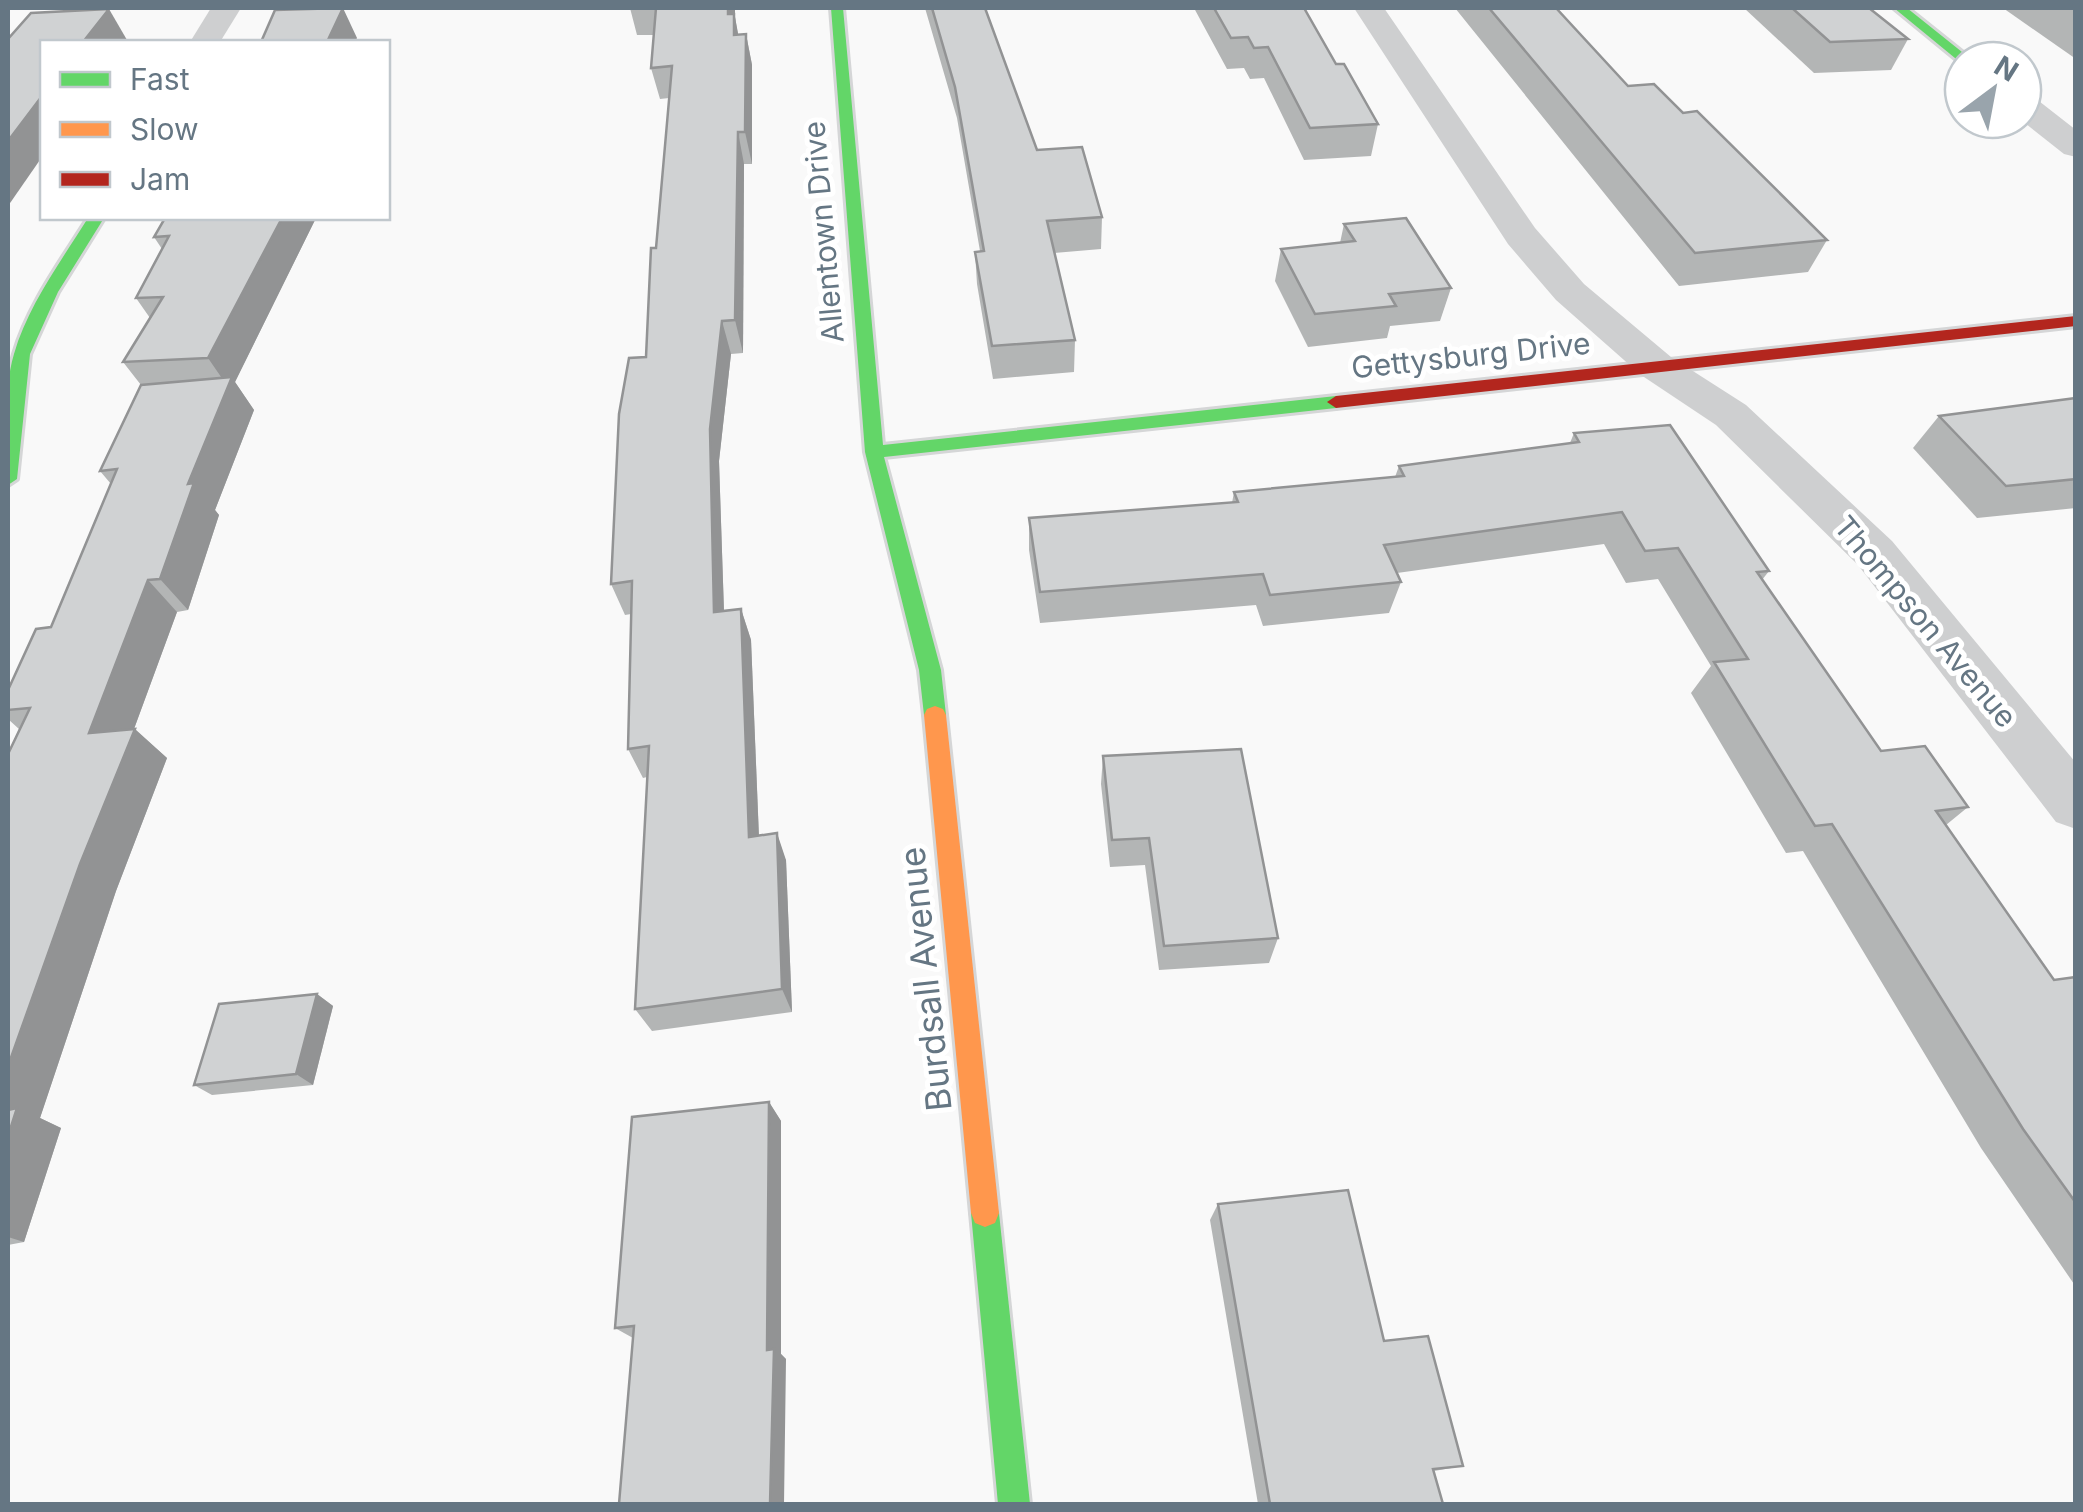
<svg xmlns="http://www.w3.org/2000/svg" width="2083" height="1512" viewBox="0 0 2083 1512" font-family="Inter,sans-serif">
<rect width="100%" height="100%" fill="#f9f9f9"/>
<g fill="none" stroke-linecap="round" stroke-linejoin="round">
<defs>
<g id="fast">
<path d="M831 8H843L883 445 1336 396 1345 402 1336 408 884 457 941 670 946 715 943 721H927L924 715 919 670 865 452Z"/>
<path d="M1894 8H1907L1972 60 1961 63Z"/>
<path d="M88 218H104L58 292 30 354 17 479 8 485C8 443 2 394 14 354 28 305 62 260 88 218Z"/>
<path d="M985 1199 995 1203 999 1213 1030 1504H998L971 1213 975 1203Z"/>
</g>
<path id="slow" d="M935 706 943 709 946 715 999 1213 995 1223 985 1227 975 1223 971 1213 924 715 927 709Z"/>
<path id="jam" d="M2076 316V326L1336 408 1327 402 1336 396Z"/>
</defs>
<!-- fast casing -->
<use href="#fast" stroke="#d5d6d7" stroke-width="6"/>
<!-- slow casing -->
<use href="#slow" stroke="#d5d6d7" stroke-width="6"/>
<!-- jam casing -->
<use href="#jam" stroke="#d5d6d7" stroke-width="6"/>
<!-- street -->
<g fill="#cecfd0" fill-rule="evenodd">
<path d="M211 8H241L220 42H190Z"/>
<path d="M1354 8H1384L1535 228 1584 284 1671 357 1746 405 1892 541 2076 763V829L2056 822 1858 565 1716 425 1641 375 1556 300 1508 244Z"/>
<path d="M2023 95 2035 98 2076 130V157L2064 154 2021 120Z"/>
</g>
<!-- fast -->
<use href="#fast" fill="#63d668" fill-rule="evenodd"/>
<!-- slow -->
<use href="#slow" fill="#ff974d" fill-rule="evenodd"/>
<!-- jam -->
<use href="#jam" fill="#b3261e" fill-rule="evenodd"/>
</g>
<!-- wall -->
<g fill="#b3b5b5">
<path d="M630 8H735V17L738 35 746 34 752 65V164H744L743 353 731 354 719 461 724 611 741 609 751 640 759 836 786 860 792 1012 652 1031 635 1009 647 777 643 778 628 749 631 614 625 615 611 584 646 357 669 98 660 99 651 68 654 35H637Z"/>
<path d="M925 8H987V12L1037 150 1102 217 1101 249 1054 253 1075 340 1074 372 993 379 977 284 975 252 980 251 957 118Z"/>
<path d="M1194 8H1304L1336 64 1378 124 1371 156 1304 160 1264 78 1250 79 1244 68 1227 69Z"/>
<path d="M1455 8H1556L1628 86 1683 113 1827 240 1808 272 1679 286Z"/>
<path d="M1744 8H1869L1908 39 1891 70 1814 73Z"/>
<path d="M2003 8H2076V59Z"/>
<path d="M315 220 235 382 254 410 215 510 219 515 188 610 177 612 134 729 167 758 116 891 40 1118 61 1128 24 1242 8 1245V754L19 729 8 719V690L51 627 111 484 100 471 141 385 123 362 150 318 136 298 162 249 154 237Z"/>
<path d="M1344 224 1451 288 1440 321 1390 326 1387 338 1308 347 1275 281 1281 249 1340 243Z"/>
<path d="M2076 398V508L1977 518 1913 448 1939 416Z"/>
<path d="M1574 433 1769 571 1762 580 1881 751 1968 807 1946 825 2054 980 2076 977V1287L1981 1148 1803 851 1786 853 1691 693 1711 666 1658 579 1626 583 1604 544 1397 573 1401 582 1389 613 1263 626 1256 605 1040 623 1029 550V518L1232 503 1234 492 1395 477 1399 466 1570 443Z"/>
<path d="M1103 756 1278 938 1269 963 1159 970 1145 865 1110 867 1101 784Z"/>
<path d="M317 994 333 1006 313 1085 212 1095 194 1085Z"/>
<path d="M769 1102 781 1121V1354L786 1359 633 1338 615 1328Z"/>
<path d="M1218 1204 1384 1341 1463 1466 1434 1471 1443 1504H1258L1210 1220Z"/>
</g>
<!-- shaded-wall -->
<g fill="#929394">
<path d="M343 8 357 38 355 42H327Z"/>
<path d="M728 8H735V17L740 44 734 35 728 14Z"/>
<path d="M109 9 127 40 125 42H83Z"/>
<path d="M746 34 752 65V164L745 132Z"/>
<path d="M42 96V157L8 206V141Z"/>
<path d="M738 132 744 164 743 353 735 320Z"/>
<path d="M282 218H314L315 220 235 382 254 410 215 510 219 515 188 610 160 579 188 484 228 387 208 358Z"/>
<path d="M722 321 731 354 719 461 725 643 714 612 710 429Z"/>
<path d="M148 580 177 612 131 737 135 729 167 758 116 891 40 1118 61 1128 24 1242 8 1237V1066L89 733Z"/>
<path d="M741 609 751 640 760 864 749 837Z"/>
<path d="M777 833 786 860 792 1012 782 989Z"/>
<path d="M317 994 333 1006 313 1085 296 1074Z"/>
<path d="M769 1102 781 1121V1354L786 1359 784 1504H770L767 1350Z"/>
</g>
<!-- building -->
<g fill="#d0d2d3" stroke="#929394" stroke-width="2.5">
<path d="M343 8 327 42H261L275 10Z"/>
<path d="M656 8H728V14H734V35L746 34 745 132H738L735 320 722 321 710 429 714 612 741 609 749 837 777 833 782 989 635 1009 649 746 628 749 632 581 611 584 619 414 629 358 646 357 651 248H656L672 66 651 68Z"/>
<path d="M932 8H985L1037 150 1082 147 1102 217 1047 221 1075 340 992 346 975 252 984 251 955 87Z"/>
<path d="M1214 8H1304L1336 64H1344L1378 124 1310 128 1268 47 1254 48 1248 37 1231 38Z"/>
<path d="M1489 8H1556L1628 86 1654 84 1683 113 1697 111 1827 240 1695 253Z"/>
<path d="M1792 8H1869L1908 39 1830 42Z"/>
<path d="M109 9 83 42H42V96L8 141V39L31 13Z"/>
<path d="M165 218H282L208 358 123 362 163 297 136 298 169 236 154 237Z"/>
<path d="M1406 218 1451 288 1389 294 1396 306 1315 314 1281 249 1355 241 1344 224Z"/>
<path d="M232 377 188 484 194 483 160 579 148 580 89 733 135 729 80 864 8 1066V754L30 708 8 710V690L36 629 51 627 117 469 100 471 141 385Z"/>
<path d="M2076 398V479L2006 486 1939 416Z"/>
<path d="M1670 425 1769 571 1757 572 1881 751 1925 746 1968 807 1936 811 2054 980 2076 977V1203L2023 1129 1832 824 1815 826 1714 662 1748 659 1678 548 1645 551 1622 512 1384 545 1401 582 1270 595 1263 574 1040 592 1029 518 1238 502 1234 492 1404 476 1399 466 1579 442 1574 433Z"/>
<path d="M1241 749 1278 938 1164 946 1149 838 1112 840 1103 756Z"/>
<path d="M317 994 296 1074 194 1085 219 1004Z"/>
<path d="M769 1102 767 1350 774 1349 770 1504H619L634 1326 615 1328 632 1117Z"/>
<path d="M17 1108 8 1136V1110Z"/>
<path d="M1348 1190 1384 1341 1428 1336 1463 1466 1433 1469 1443 1504H1270L1218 1204Z"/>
</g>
<g text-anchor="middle" stroke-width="10" stroke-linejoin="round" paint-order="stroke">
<!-- far-street labels -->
<g font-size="30" fill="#657683" stroke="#fff">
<text transform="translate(824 232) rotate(-95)" y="10">Allentown Drive</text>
<text transform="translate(1471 356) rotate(-6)" y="10">Gettysburg Drive</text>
<text transform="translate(1925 622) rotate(50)" y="10">Thompson Avenue</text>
</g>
<!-- street labels -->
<g font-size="35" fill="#657683" stroke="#fff">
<text transform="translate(926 979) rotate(-96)" y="12">Burdsall Avenue</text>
</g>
</g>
<!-- border -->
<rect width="2083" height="1512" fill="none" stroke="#657683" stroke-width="20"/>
<!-- legend -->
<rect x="40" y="40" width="350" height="180" fill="#ffffff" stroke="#c1c8cd" stroke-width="2.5"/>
<rect x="60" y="72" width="50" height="15" fill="#63d668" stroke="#c1c8cd" stroke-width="2.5"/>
<text x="130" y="90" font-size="30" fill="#657683">Fast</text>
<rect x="60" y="122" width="50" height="15" fill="#ff974d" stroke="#c1c8cd" stroke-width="2.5"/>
<text x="130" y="140" font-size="30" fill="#657683">Slow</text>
<rect x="60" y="172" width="50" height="15" fill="#b3261e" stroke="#c1c8cd" stroke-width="2.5"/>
<text x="130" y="190" font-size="30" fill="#657683">Jam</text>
<!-- north arrow -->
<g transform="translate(1993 90) rotate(32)"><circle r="48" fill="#ffffff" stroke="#c1c8cd" stroke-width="2.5"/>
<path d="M0-8L18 38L0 25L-18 38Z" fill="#99a4ac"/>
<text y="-15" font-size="28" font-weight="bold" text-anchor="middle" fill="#657683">N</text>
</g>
</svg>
